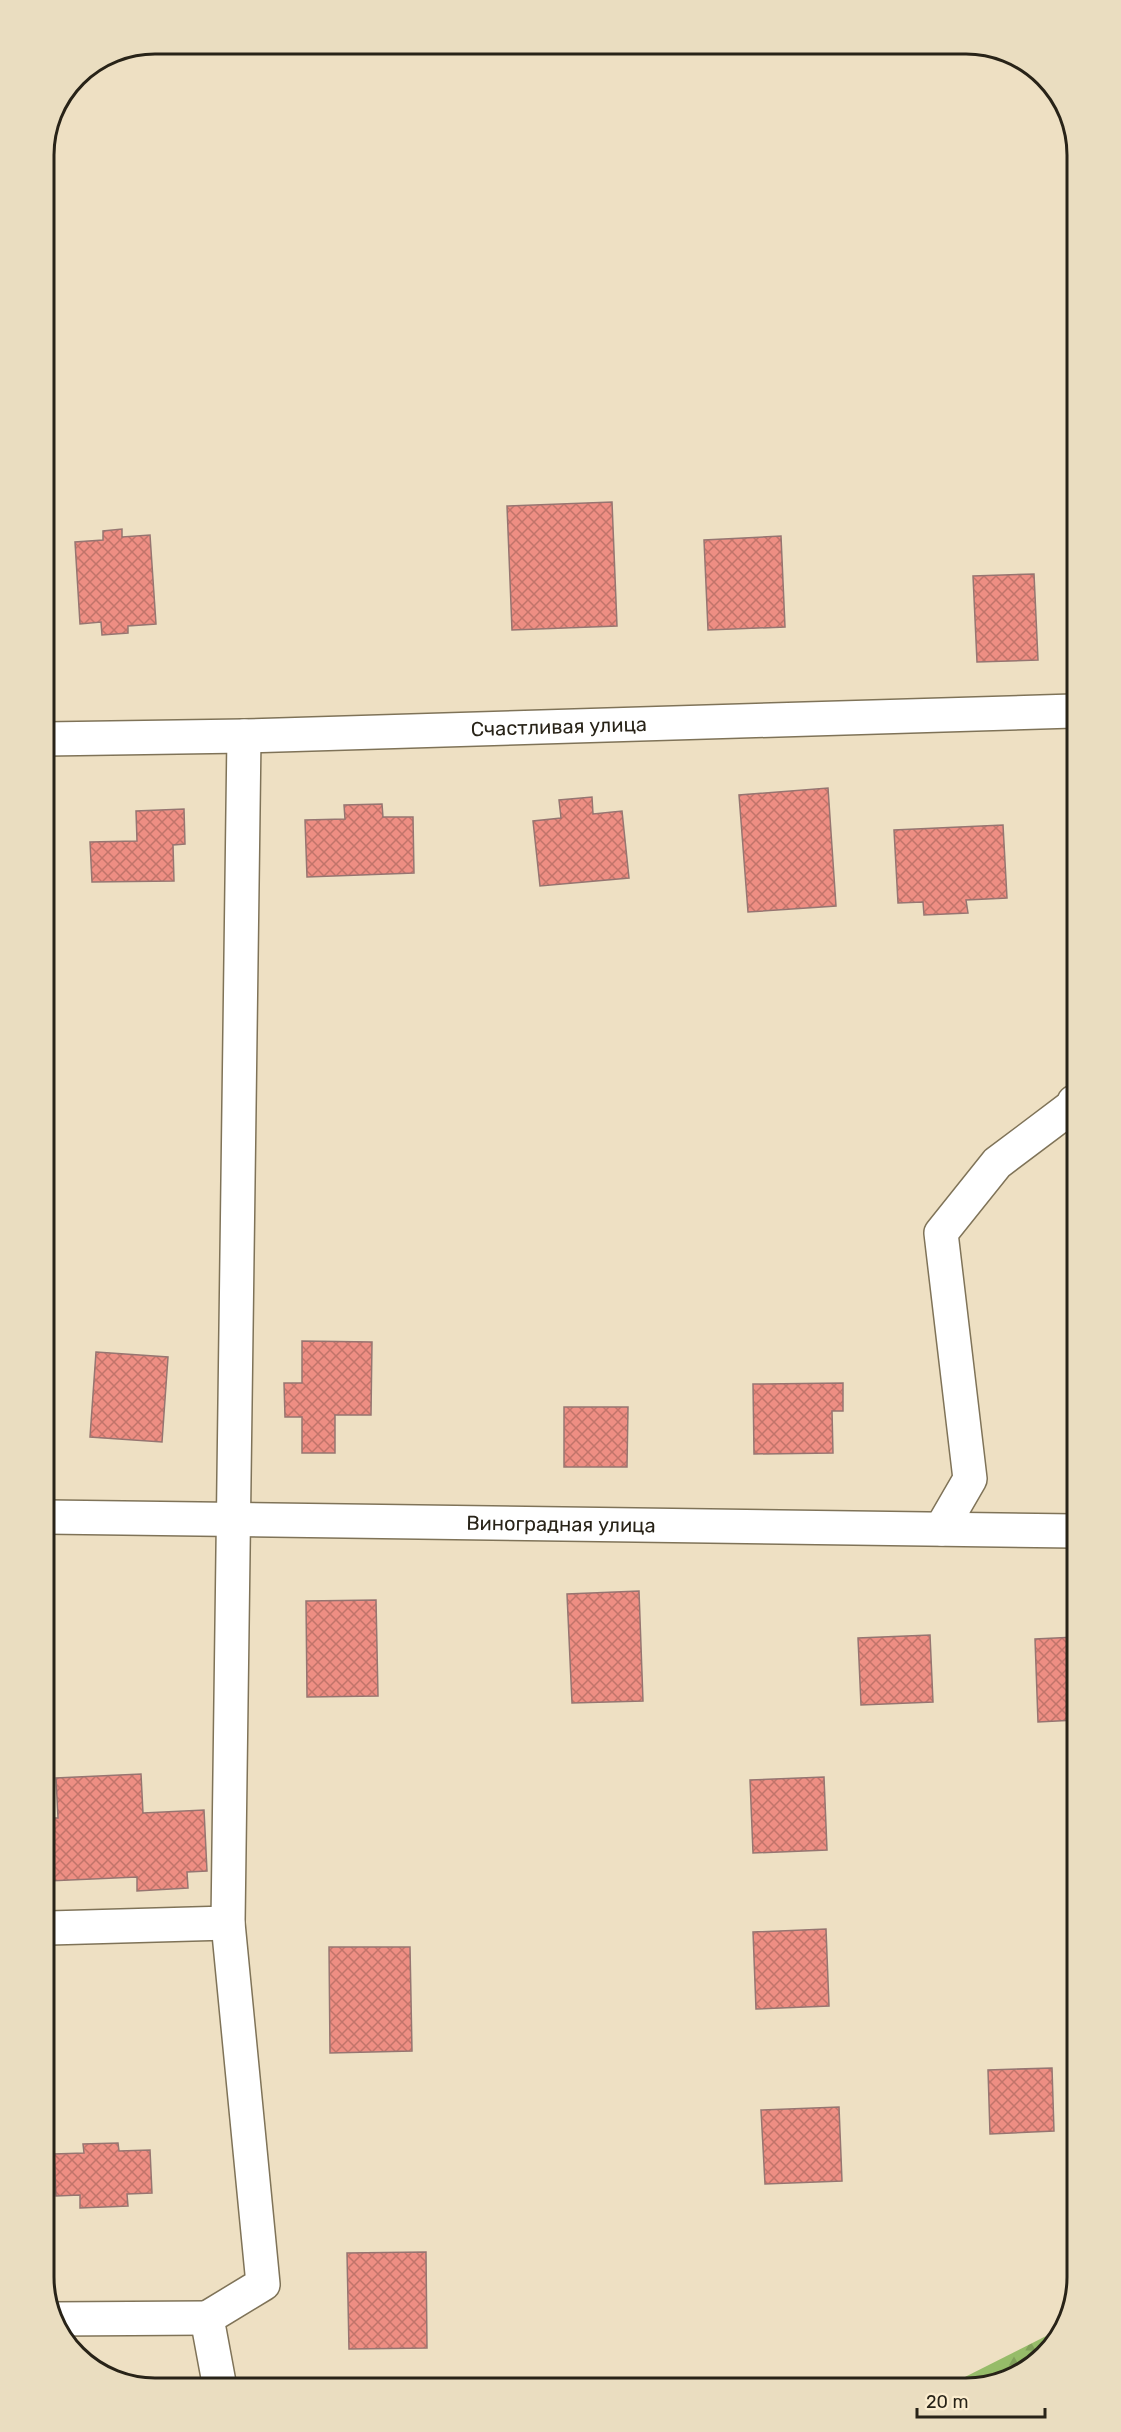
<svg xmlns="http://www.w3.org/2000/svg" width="1121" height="2432" viewBox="0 0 1121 2432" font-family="Rubik,sans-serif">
<defs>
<pattern id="forest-firs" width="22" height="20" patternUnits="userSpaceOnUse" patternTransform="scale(1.5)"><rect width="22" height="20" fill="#96bc69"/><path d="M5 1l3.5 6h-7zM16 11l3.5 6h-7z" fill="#81a15a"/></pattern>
<pattern id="building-cross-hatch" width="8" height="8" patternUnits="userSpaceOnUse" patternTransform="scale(1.5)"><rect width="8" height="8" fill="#ee8e83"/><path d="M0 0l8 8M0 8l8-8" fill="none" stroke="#c1746a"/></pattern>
</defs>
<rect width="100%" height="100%" fill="#eee0c3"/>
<!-- forest -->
<path fill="url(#forest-firs)" d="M1062 2328 1058 2339 1002 2382 953 2383Z"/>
<!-- building -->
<g fill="url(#building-cross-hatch)" stroke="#967571" stroke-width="1.5">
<path d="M612 502 617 626 512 630 507 506Z"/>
<path d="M122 529V537L150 535 156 624 128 626V633L102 635 101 622 80 624 75 542 103 540V531Z"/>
<path d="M781 536 785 627 708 630 704 540Z"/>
<path d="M1034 574 1038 660 977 662 973 576Z"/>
<path d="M828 788 836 906 748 912 739 795Z"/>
<path d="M592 797 593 814 622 811 629 878 540 886 533 821 561 818 559 800Z"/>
<path d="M382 804 383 817H413L414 873 307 877 305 820 345 819 344 805Z"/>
<path d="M184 809 185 844 173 845 174 881 92 882 90 842 137 841 136 811Z"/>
<path d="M1003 825 1007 898 966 900 968 913 924 915 923 902 898 903 894 830Z"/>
<path d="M302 1341 372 1342 371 1415H335V1453H302V1417H285L284 1383H302Z"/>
<path d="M96 1352 168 1357 162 1442 90 1437Z"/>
<path d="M843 1383V1411H832L833 1453 754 1454 753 1384Z"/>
<path d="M564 1407H628L627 1467H564Z"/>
<path d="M639 1591 643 1701 572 1703 567 1594Z"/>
<path d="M376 1600 378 1696 307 1697 306 1601Z"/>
<path d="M930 1635 933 1702 861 1705 858 1638Z"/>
<path d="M1076 1637V1720L1038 1722 1035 1639Z"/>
<path d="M141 1774 143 1813 204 1810 207 1871 187 1872 188 1888 137 1891V1877L48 1881V1818H58L56 1778Z"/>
<path d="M824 1777 827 1850 753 1853 750 1780Z"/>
<path d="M826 1929 829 2006 756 2009 753 1932Z"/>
<path d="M329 1947H410L412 2051 330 2053Z"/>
<path d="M1052 2068 1054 2131 990 2134 988 2070Z"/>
<path d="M839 2107 842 2181 765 2184 761 2110Z"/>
<path d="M118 2143 119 2151 150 2150 152 2193 127 2194 128 2206 80 2208V2195L56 2196 54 2154 84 2153 83 2144Z"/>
<path d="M426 2252 427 2348 349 2349 347 2253Z"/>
</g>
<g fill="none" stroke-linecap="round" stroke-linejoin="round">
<defs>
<g id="minor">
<path id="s1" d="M45 739 244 736 1073 711"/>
<path id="s2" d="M47 1517 1075 1531"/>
<path d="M941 1529 970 1479 941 1233 997 1163 1074 1105V1102"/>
<path d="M49 1928 228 1923"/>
<path d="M54 2319 207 2318"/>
<path d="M220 2388 207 2318 263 2284 228 1923 244 736"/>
</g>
</defs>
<!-- minor casing -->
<use href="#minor" stroke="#7f7358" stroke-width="36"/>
<!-- minor -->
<use href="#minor" stroke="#fff" stroke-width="33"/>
</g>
<g text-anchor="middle" stroke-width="4.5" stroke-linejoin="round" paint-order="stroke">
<!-- street labels -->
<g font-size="20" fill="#282318" stroke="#fbedcf">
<text dy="7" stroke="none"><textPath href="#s1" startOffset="514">Счастливая улица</textPath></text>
<text dy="7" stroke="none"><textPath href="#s2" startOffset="514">Виноградная улица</textPath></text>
</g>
</g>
<!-- crop -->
<path d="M0 0H1121V2432H0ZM155 54H966A101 101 0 0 1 1067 155V2277A101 101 0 0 1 966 2378H155A101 101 0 0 1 54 2277V155A101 101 0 0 1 155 54Z" fill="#eaddc0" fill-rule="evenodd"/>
<path fill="none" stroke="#282318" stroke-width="3" d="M155 54H966A101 101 0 0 1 1067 155V2277A101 101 0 0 1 966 2378H155A101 101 0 0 1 54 2277V155A101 101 0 0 1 155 54Z"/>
<!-- scale -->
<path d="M917 2408v9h128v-9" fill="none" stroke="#282318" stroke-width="3"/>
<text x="926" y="2408" font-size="18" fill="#282318" stroke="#fbedcf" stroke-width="4.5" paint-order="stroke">20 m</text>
</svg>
